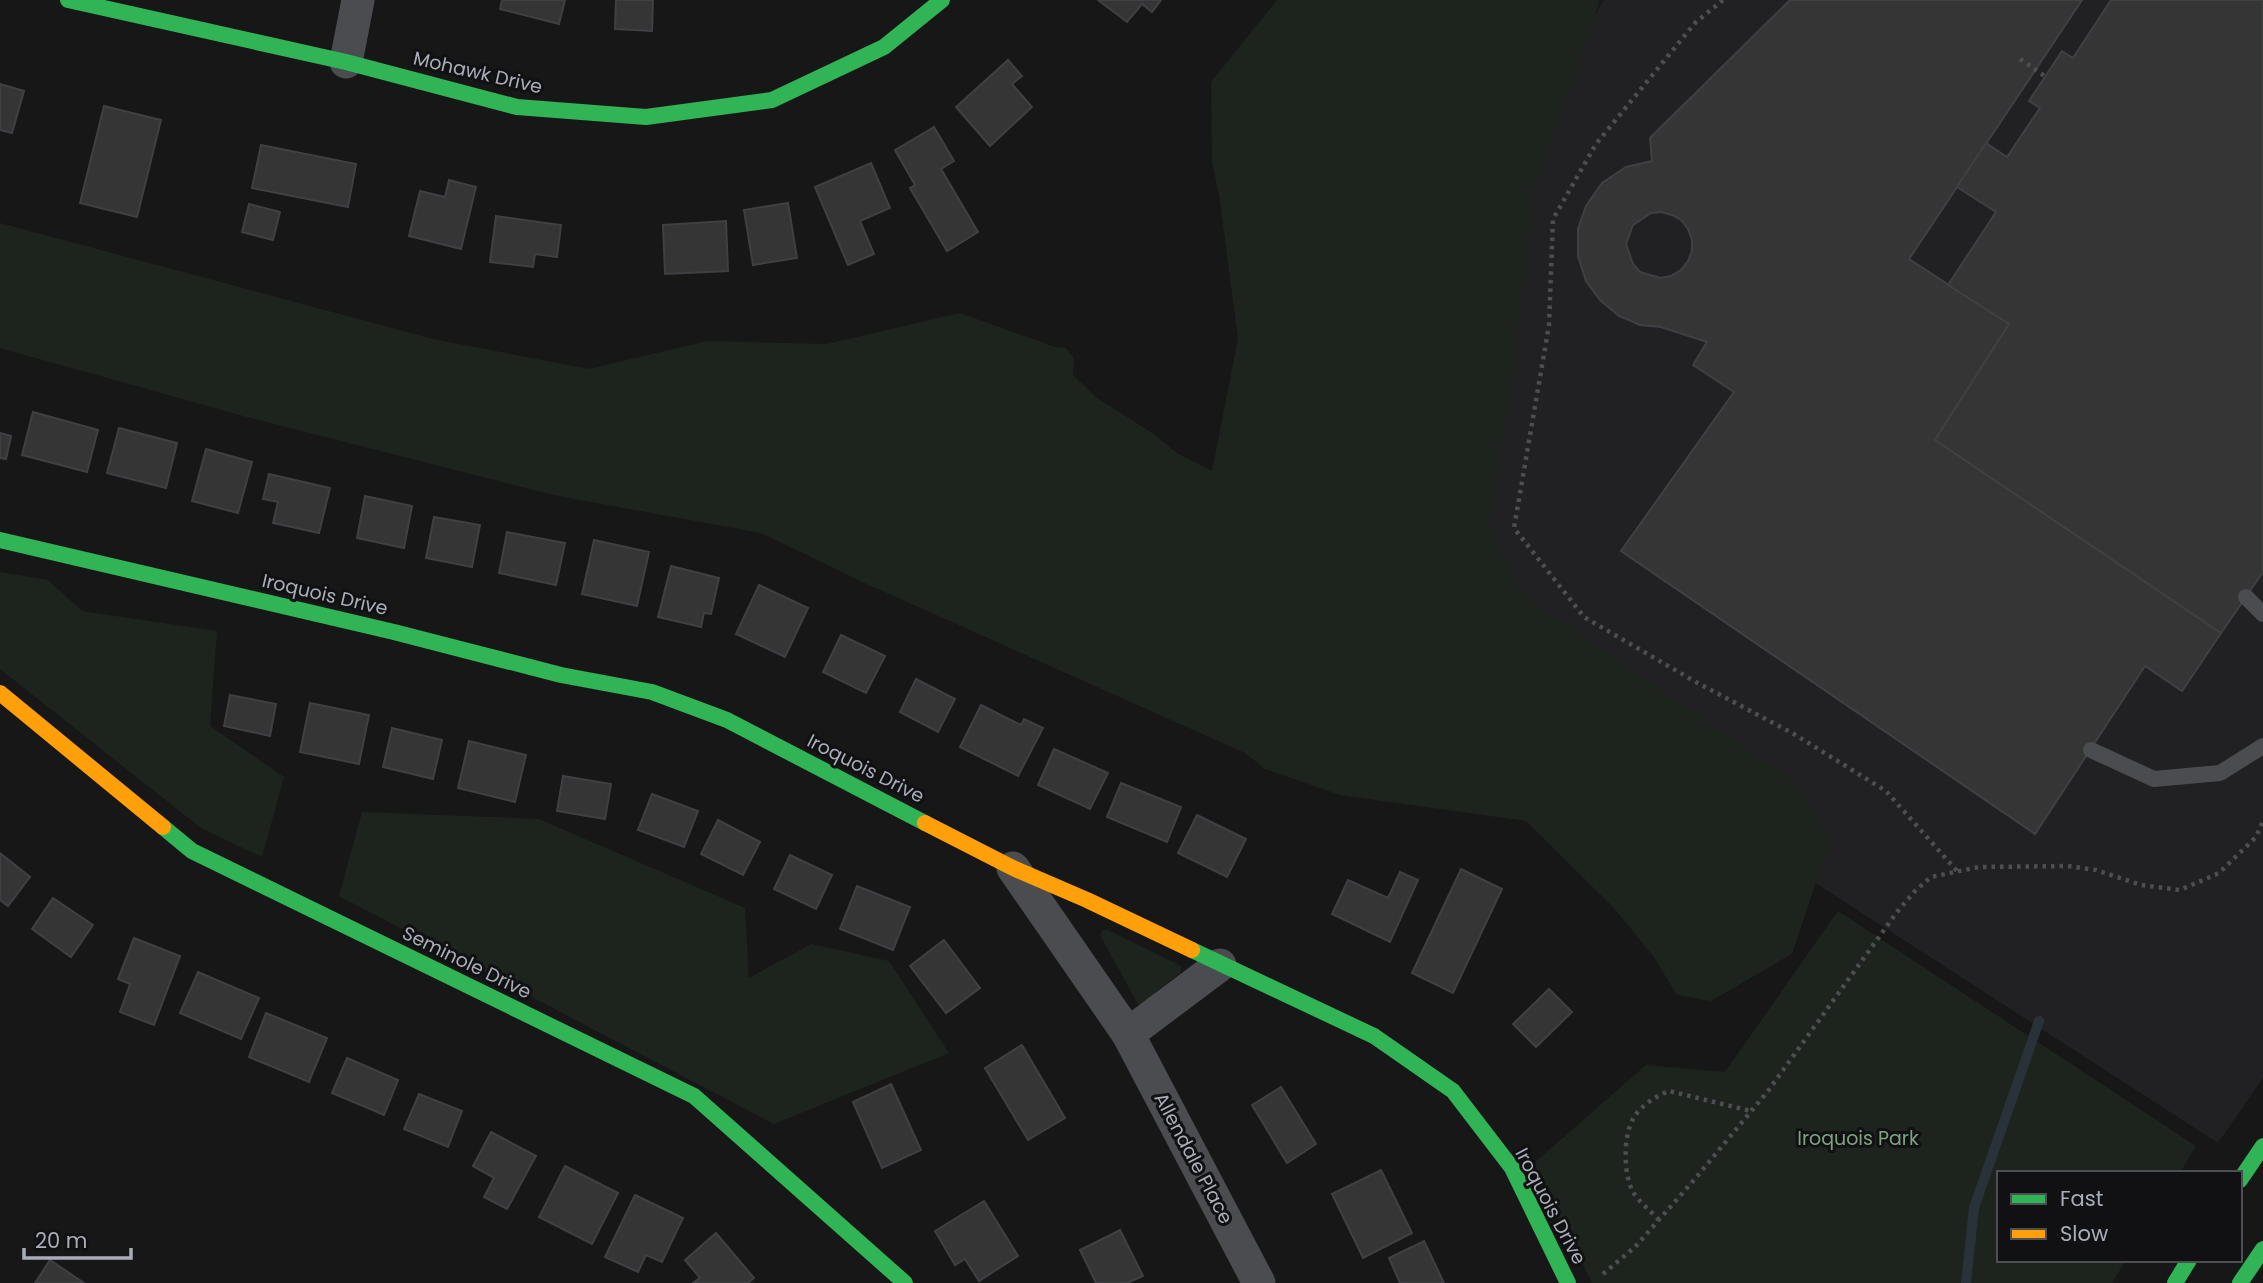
<svg xmlns="http://www.w3.org/2000/svg" width="2263" height="1283" viewBox="0 0 2263 1283" font-family="Poppins,sans-serif">
<rect width="100%" height="100%" fill="#171717"/>
<!-- built -->
<path fill="#212123" d="M1604 0H2263V1078L2218 1143 1278 536Z"/>
<!-- green -->
<g fill="#1d241e">
<path d="M1277 0H1600L1533 190 1509 400 1488 526 1524 596 1797 784 1830 840 1792 954 1711 1001 1677 995 1653 956 1614 908 1526 821 1340 795 1265 769 1245 753 869 585 761 533 553 495 247 417 0 348V223L433 339 589 369 707 341 827 344 960 313 1055 347 1066 348 1074 359 1073 375 1097 398 1154 434 1177 453 1212 471 1238 339 1220 201 1212 161 1211 82Z"/>
<path d="M0 572 48 580 82 611 217 631 210 726 284 777 262 857 201 828 0 669Z"/>
<path d="M362 812 539 819 745 908 749 978 811 944 889 961 949 1053 774 1124 339 896Z"/>
<path d="M1838 911 2196 1146 2180 1173H1999V1260H2126L2112 1283H1592L1533 1164 1646 1065 1725 1072Z"/>
<path d="M1103 930H1108L1181 966V972L1156 992 1147 1008H1140L1100 935Z"/>
</g>
<g fill="none" stroke-linecap="round" stroke-linejoin="round">
<!-- stream -->
<path stroke="#2a3239" stroke-width="10" d="M1966 1283 1974 1208 2039 1021"/>
</g>
<!-- building -->
<g fill="#353536" stroke="#3f4043" stroke-width="2" fill-rule="evenodd">
<path d="M502 0H565L559 24 500 9Z"/>
<path d="M616 0H653L652 31 615 29Z"/>
<path d="M1098 0H1161L1152 12 1142 4 1127 22Z"/>
<path d="M1790 0H2082L1909 259 2009 324 1935 440 2221 633 2182 691 2145 666 2035 834 1621 551 1734 392 1693 365 1707 342 1661 327 1640 325 1619 316 1600 300 1586 281 1578 256V229L1586 206 1602 183 1626 167 1652 161 1650 138ZM1661 212 1672 215 1681 220 1688 229 1692 240V251L1688 261 1681 270 1671 276 1660 278 1640 272 1633 264 1626 244 1633 225 1651 213Z"/>
<path d="M2111 0H2263V572L2221 633 1935 440 2009 324 1948 285 1996 212 1957 187 1986 143 2007 157 2040 108 2029 101 2062 51 2073 58Z"/>
<path d="M1008 60 1022 76 1012 84 1032 107 990 146 956 107Z"/>
<path d="M0 84 24 91 12 133 0 130Z"/>
<path d="M104 106 161 120 137 217 80 203Z"/>
<path d="M934 127 954 161 941 169 978 232 947 251 910 188 915 185 895 150Z"/>
<path d="M261 145 356 164 348 207 252 188Z"/>
<path d="M871 163 890 208 860 221 874 254 848 265 815 187Z"/>
<path d="M449 180 476 187 461 249 409 236 420 191 445 197Z"/>
<path d="M788 203 797 258 753 265 744 210Z"/>
<path d="M249 204 280 212 273 240 242 232Z"/>
<path d="M496 216 561 225 557 257 535 254 533 267 490 262Z"/>
<path d="M726 221 728 271 665 274 663 225Z"/>
<path d="M33 412 98 430 87 472 22 455Z"/>
<path d="M119 428 177 443 166 488 107 473Z"/>
<path d="M0 433 11 436 6 459 0 458Z"/>
<path d="M206 449 252 462 238 513 192 501Z"/>
<path d="M269 474 330 488 319 533 273 523 278 502 263 499Z"/>
<path d="M365 496 412 506 404 548 357 538Z"/>
<path d="M434 517 480 525 472 567 426 558Z"/>
<path d="M507 532 565 543 556 585 499 573Z"/>
<path d="M594 540 649 552 637 606 582 594Z"/>
<path d="M671 566 719 578 711 614 704 613 701 627 658 617Z"/>
<path d="M759 585 808 608 785 657 736 634Z"/>
<path d="M841 635 885 656 866 693 823 672Z"/>
<path d="M916 679 955 699 938 732 900 712Z"/>
<path d="M230 695 276 704 270 736 224 726Z"/>
<path d="M310 703 369 715 359 764 300 752Z"/>
<path d="M981 705 1021 725 1024 719 1043 728 1018 776 960 747Z"/>
<path d="M392 728 442 740 433 779 383 767Z"/>
<path d="M469 741 526 755 515 802 458 788Z"/>
<path d="M1054 749 1108 773 1090 809 1038 785Z"/>
<path d="M563 776 611 784 605 819 557 811Z"/>
<path d="M1121 783 1181 807 1167 842 1107 817Z"/>
<path d="M652 794 698 811 684 847 638 830Z"/>
<path d="M1197 815 1246 839 1227 877 1178 853Z"/>
<path d="M718 820 760 842 743 875 701 854Z"/>
<path d="M0 853 30 877 8 906 0 900Z"/>
<path d="M790 855 832 875 816 909 774 889Z"/>
<path d="M1461 869 1502 889 1453 993 1412 973Z"/>
<path d="M1400 872 1418 880 1390 942 1332 914 1348 880 1388 898Z"/>
<path d="M857 886 910 907 893 950 840 929Z"/>
<path d="M53 898 93 925 71 957 32 929Z"/>
<path d="M134 938 180 956 154 1025 120 1012 130 984 118 979Z"/>
<path d="M944 940 980 988 946 1013 910 966Z"/>
<path d="M198 972 259 998 241 1039 180 1013Z"/>
<path d="M1549 989 1572 1012 1536 1047 1513 1024Z"/>
<path d="M266 1013 327 1038 309 1082 249 1057Z"/>
<path d="M1022 1045 1065 1118 1028 1140 985 1068Z"/>
<path d="M347 1058 398 1080 384 1115 332 1093Z"/>
<path d="M891 1084 921 1150 882 1168 853 1102Z"/>
<path d="M1281 1087 1316 1144 1287 1163 1252 1105Z"/>
<path d="M419 1094 462 1111 448 1147 404 1129Z"/>
<path d="M491 1132 536 1156 507 1209 484 1197 494 1178 473 1166Z"/>
<path d="M565 1166 618 1193 592 1244 539 1217Z"/>
<path d="M1381 1170 1412 1233 1363 1258 1332 1194Z"/>
<path d="M635 1195 683 1218 662 1262 646 1255 638 1272 605 1257Z"/>
<path d="M984 1201 1018 1256 979 1281 965 1259 955 1265 935 1231Z"/>
<path d="M1120 1230 1143 1276 1127 1283H1096L1080 1250Z"/>
<path d="M716 1233 754 1278 748 1283H693L700 1278 685 1260Z"/>
<path d="M1424 1241 1444 1283H1400L1389 1258Z"/>
<path d="M50 1260 84 1283H35Z"/>
</g>
<g fill="none" stroke-linecap="round" stroke-linejoin="round">
<!-- path -->
<g stroke="#4d4e52" stroke-width="4.5" stroke-dasharray="3.5 5" stroke-linecap="butt">
<path d="M1723 0 1695 23 1596 144 1553 219 1549 325 1514 528 1584 617 1694 681 1794 734 1886 791 1957 871"/>
<path d="M2020 59 2046 77"/>
<path d="M1659 1220C1651 1211 1639 1202 1633 1192 1623 1173 1623 1135 1634 1117 1642 1105 1656 1096 1669 1091L1751 1111"/>
<path d="M1603 1274 1635 1247 1694 1180 1768 1091 1897 912 1915 891 1931 877 1979 867 2068 866 2096 870 2141 885 2180 890 2219 873 2256 837 2263 821"/>
</g>
<!-- lane -->
<g stroke="#4b4c50" stroke-width="16">
<path d="M2246 597 2263 614"/>
<path d="M2091 750 2154 779 2220 773 2263 746"/>
</g>
<!-- street -->
<g stroke="#4b4c50" stroke-width="33">
<path d="M346 62 358 0"/>
<path d="M1013 868 1128 1034 1259 1283"/>
<path d="M1128 1034 1220 965"/>
</g>
<!-- fast -->
<g stroke="#30b455" stroke-width="16">
<path d="M68 0 346 62 517 107 646 117 772 100 884 47 942 0"/>
<path d="M0 540 394 632 561 675 652 692 727 720 925 823"/>
<path d="M163 827 192 851 694 1096 905 1283"/>
<path d="M1192 950 1374 1036 1453 1091 1512 1168 1568 1283"/>
<path d="M2240 1180 2263 1146"/>
<path d="M2175 1283 2189 1260"/>
<path d="M2240 1283 2263 1249"/>
</g>
<!-- slow -->
<g stroke="#ff9f0a" stroke-width="16">
<path d="M0 693 163 827"/>
<path d="M925 823 1013 868 1087 900 1192 950"/>
</g>
</g>
<g text-anchor="middle" stroke-width="6" stroke-linejoin="round" paint-order="stroke">
<!-- street labels -->
<g font-size="19" fill="#a8adb8" stroke="#111113">
<text transform="translate(478 72) rotate(13)" y="7">Mohawk Drive</text>
<text transform="translate(325 594) rotate(13)" y="7">Iroquois Drive</text>
<text transform="translate(866 768) rotate(27)" y="7">Iroquois Drive</text>
<text transform="translate(467 962) rotate(26)" y="7">Seminole Drive</text>
<text transform="translate(1194 1158) rotate(62)" y="7">Allendale Place</text>
<text transform="translate(1551 1206) rotate(62)" y="7">Iroquois Drive</text>
</g>
<!-- park labels -->
<g font-size="19" fill="#7fa381" stroke="#111113">
<text x="1858" y="1145">Iroquois Park</text>
</g>
</g>
<!-- legend -->
<rect x="1997" y="1171" width="245" height="91" fill="#111113" stroke="#4d4f55" stroke-width="2"/>
<rect x="2011" y="1194" width="35" height="10" fill="#30b455" stroke="#4d4f55" stroke-width="2"/>
<text x="2060" y="1206" font-size="21" fill="#a8adb8">Fast</text>
<rect x="2011" y="1229" width="35" height="10" fill="#ff9f0a" stroke="#4d4f55" stroke-width="2"/>
<text x="2060" y="1241" font-size="21" fill="#a8adb8">Slow</text>
<!-- scale -->
<path d="M24 1248v10h107v-10" fill="none" stroke="#a8adb8" stroke-width="3.5"/>
<text x="35" y="1248" font-size="21" fill="#a8adb8" stroke="#111113" stroke-width="5" paint-order="stroke">20 m</text>
</svg>
